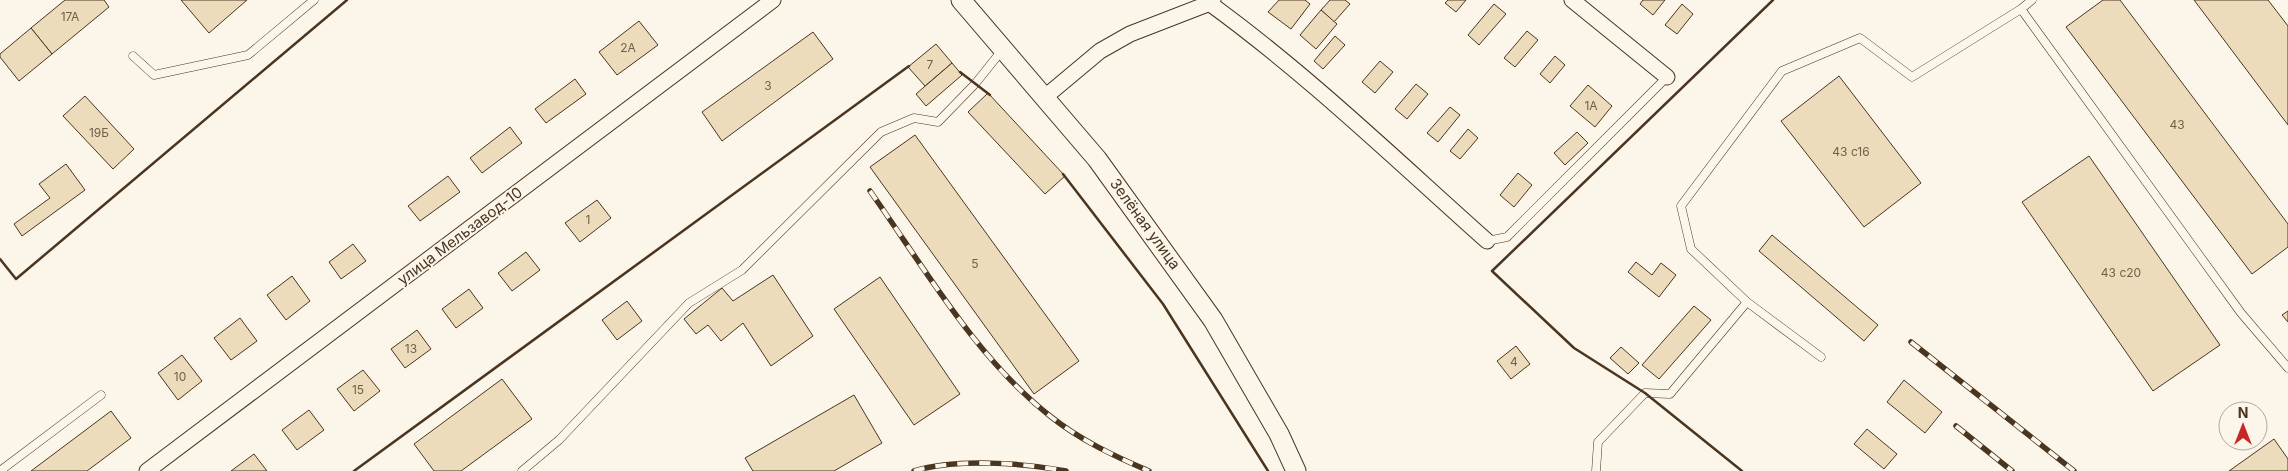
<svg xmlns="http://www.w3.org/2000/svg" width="2288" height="471" viewBox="0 0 2288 471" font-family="Inter,sans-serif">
<rect width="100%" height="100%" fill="#fbf6e9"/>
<!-- building -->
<g fill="#ecdcbc" stroke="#4a3520">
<path d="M65 0H104L109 7 52 54 31 28Z"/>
<path d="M181 0H247L209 33Z"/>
<path d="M1279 0H1305L1310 4 1291 29 1268 12Z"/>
<path d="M1330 0H1345L1350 4 1334 22 1321 10Z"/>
<path d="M1448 0H1466L1456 12 1445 3Z"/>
<path d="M1643 0H1665L1653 15 1640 4Z"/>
<path d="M2103 0H2120L2288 224V247L2252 274 2066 27Z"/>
<path d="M2194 0H2268L2288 26V125Z"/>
<path d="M1494 4 1506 14 1479 45 1468 35Z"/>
<path d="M1682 4 1693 14 1677 34 1665 25Z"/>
<path d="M1321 10 1337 24 1316 49 1300 35Z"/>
<path d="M639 21 658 45 617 75 599 52Z"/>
<path d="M31 28 52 54 19 81 0 57V54Z"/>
<path d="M1527 31 1538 40 1515 67 1504 58Z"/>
<path d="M813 32 833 59 722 141 702 112Z"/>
<path d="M1335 36 1345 45 1323 69 1314 61Z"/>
<path d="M936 44 952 63 925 86 908 67Z"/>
<path d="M1555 56 1565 65 1550 83 1540 74Z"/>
<path d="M1380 61 1393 72 1375 93 1362 82Z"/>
<path d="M952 63 962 75 926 106 916 94Z"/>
<path d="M1839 76 1921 183 1864 227 1781 121Z"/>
<path d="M575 79 586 94 546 123 535 109Z"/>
<path d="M1416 84 1428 94 1407 119 1395 109Z"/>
<path d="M1588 85 1612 106 1595 127 1570 106Z"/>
<path d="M988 93 1065 176 1045 194 968 112Z"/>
<path d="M85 96 134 149 113 169 63 116Z"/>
<path d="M1450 107 1460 115 1438 142 1427 133Z"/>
<path d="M510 127 522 143 482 173 470 158Z"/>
<path d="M1468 129 1478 138 1460 159 1450 151Z"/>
<path d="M1577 132 1588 143 1565 165 1554 153Z"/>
<path d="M915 135 1079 361 1034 394 870 167Z"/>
<path d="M2089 156 2220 345 2153 391 2022 202Z"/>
<path d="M66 164 85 190 22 236 14 224 50 198 39 184Z"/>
<path d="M1518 173 1532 185 1514 207 1500 195Z"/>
<path d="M448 176 460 192 420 221 408 206Z"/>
<path d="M597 200 611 218 580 242 565 223Z"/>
<path d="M1772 235 1878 325 1864 341 1759 251Z"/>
<path d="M353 244 366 261 341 279 329 262Z"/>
<path d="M526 252 540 270 512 291 498 273Z"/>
<path d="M1636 262 1652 275 1661 263 1676 275 1659 297 1628 272Z"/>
<path d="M773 275 813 336 771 366 743 323 721 341 708 325 696 334 684 319 722 288 733 301Z"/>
<path d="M292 276 310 301 286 320 267 295Z"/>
<path d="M880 277 960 394 914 425 834 309Z"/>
<path d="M469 289 483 308 456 328 442 309Z"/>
<path d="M627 301 642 321 617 340 602 320Z"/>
<path d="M1694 306 1711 320 1659 379 1642 365Z"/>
<path d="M2288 311V322L2282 315Z"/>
<path d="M240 318 257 341 231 360 214 338Z"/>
<path d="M417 330 431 349 405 368 391 349Z"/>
<path d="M1516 346 1530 364 1511 379 1497 361Z"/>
<path d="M1621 347 1639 363 1628 374 1610 358Z"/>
<path d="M182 355 202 381 178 400 158 373Z"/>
<path d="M363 370 380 391 354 411 337 389Z"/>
<path d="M502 379 532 419 461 471H434L414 444Z"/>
<path d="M1904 380 1942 412 1925 433 1887 402Z"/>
<path d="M854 395 882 443 834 471H753L745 458Z"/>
<path d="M309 410 324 430 297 450 282 430Z"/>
<path d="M111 411 131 438 87 471H31Z"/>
<path d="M1867 429 1897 454 1884 469 1854 444Z"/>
<path d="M2274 439 2288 459V471H2229Z"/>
<path d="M254 454 267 471H231Z"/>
</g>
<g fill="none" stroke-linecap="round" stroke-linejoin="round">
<defs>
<g id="service">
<path d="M2021 9 2241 313 2288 368"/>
<path d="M133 56 154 75 248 55 314 0"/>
<path d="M1487 241 1507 237 1667 77"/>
<path d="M1821 357 1747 302 1691 249 1681 206 1782 71 1860 38 1912 77 2021 9 2032 0"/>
<path d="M0 471 101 395"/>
<path d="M522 471 559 440 689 303 742 270 881 132 914 118 938 122 975 84 1003 49"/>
<path d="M1596 471 1598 442 1645 393 1670 394 1747 302"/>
</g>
<g id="minor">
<path d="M1205 0C1305 72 1395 159 1487 241"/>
<path d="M1572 0 1667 77"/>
<path d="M1045 97 1100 51 1130 34 1210 3 1213 0"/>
<path d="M147 471 773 0"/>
</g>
<path id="tertiary" d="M961 0 1097 159 1213 320 1279 434 1296 471"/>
</defs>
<!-- service casing -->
<use href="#service" stroke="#4a3520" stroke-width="9"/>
<!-- minor casing -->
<use href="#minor" stroke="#4a3520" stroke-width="17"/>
<!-- tertiary casing -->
<use href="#tertiary" stroke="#4a3520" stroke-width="21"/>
<!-- service -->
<use href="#service" stroke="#fbf6e9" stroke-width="8"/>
<!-- minor -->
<use href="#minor" stroke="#fbf6e9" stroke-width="15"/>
<!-- tertiary -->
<use href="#tertiary" stroke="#fbf6e9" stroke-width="19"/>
<defs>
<g id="rail">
<path d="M870 191C924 267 976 358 1050 416 1080 440 1114 456 1149 471"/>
<path d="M1911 342 2074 471"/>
<path d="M1956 426 2012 471"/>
<path d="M914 471C956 458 1023 463 1066 471"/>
</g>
</defs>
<!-- rail casing -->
<use href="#rail" stroke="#4a3520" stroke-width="5.5"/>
<!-- rail -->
<use href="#rail" stroke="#fbf6e9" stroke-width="4" stroke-dasharray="11" stroke-linecap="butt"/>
<!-- wall -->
<g stroke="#4a3520" stroke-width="2.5">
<path d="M960 72 990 95"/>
<path d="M1063 174 1163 304 1268 471"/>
<path d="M0 259 16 279 347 0"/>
<path d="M354 471 909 66"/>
<path d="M1742 471 1645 393 1574 348 1492 271 1773 0"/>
</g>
</g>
<g text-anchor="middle" stroke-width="4" stroke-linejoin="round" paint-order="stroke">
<!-- number labels -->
<g font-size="12" fill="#725f47">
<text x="70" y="21">17А</text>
<text x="628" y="52">2А</text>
<text x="930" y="69">7</text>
<text x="768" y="90">3</text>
<text x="1591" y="110">1А</text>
<text x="2177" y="129">4З</text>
<text x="99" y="137">19Б</text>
<text x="1851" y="156">4З с16</text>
<text x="588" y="224">1</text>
<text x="975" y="268">5</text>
<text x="2121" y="277">4З с20</text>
<text x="411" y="353">13</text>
<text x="1514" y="366">4</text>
<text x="180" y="381">10</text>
<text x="358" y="394">15</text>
</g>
<!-- street labels -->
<g font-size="15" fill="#4a3520" stroke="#fbf6e9">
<text transform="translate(1145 224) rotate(54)" y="5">Зелёная улица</text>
<text transform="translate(460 236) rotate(-37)" y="5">улица Мельзавод-10</text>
</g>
</g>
<!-- north arrow -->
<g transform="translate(2243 426)"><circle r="24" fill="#fbf6e9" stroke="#b4a999"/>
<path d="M0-4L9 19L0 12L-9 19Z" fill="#c62828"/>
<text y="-8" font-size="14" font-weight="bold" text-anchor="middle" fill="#4a3520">N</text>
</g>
</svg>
